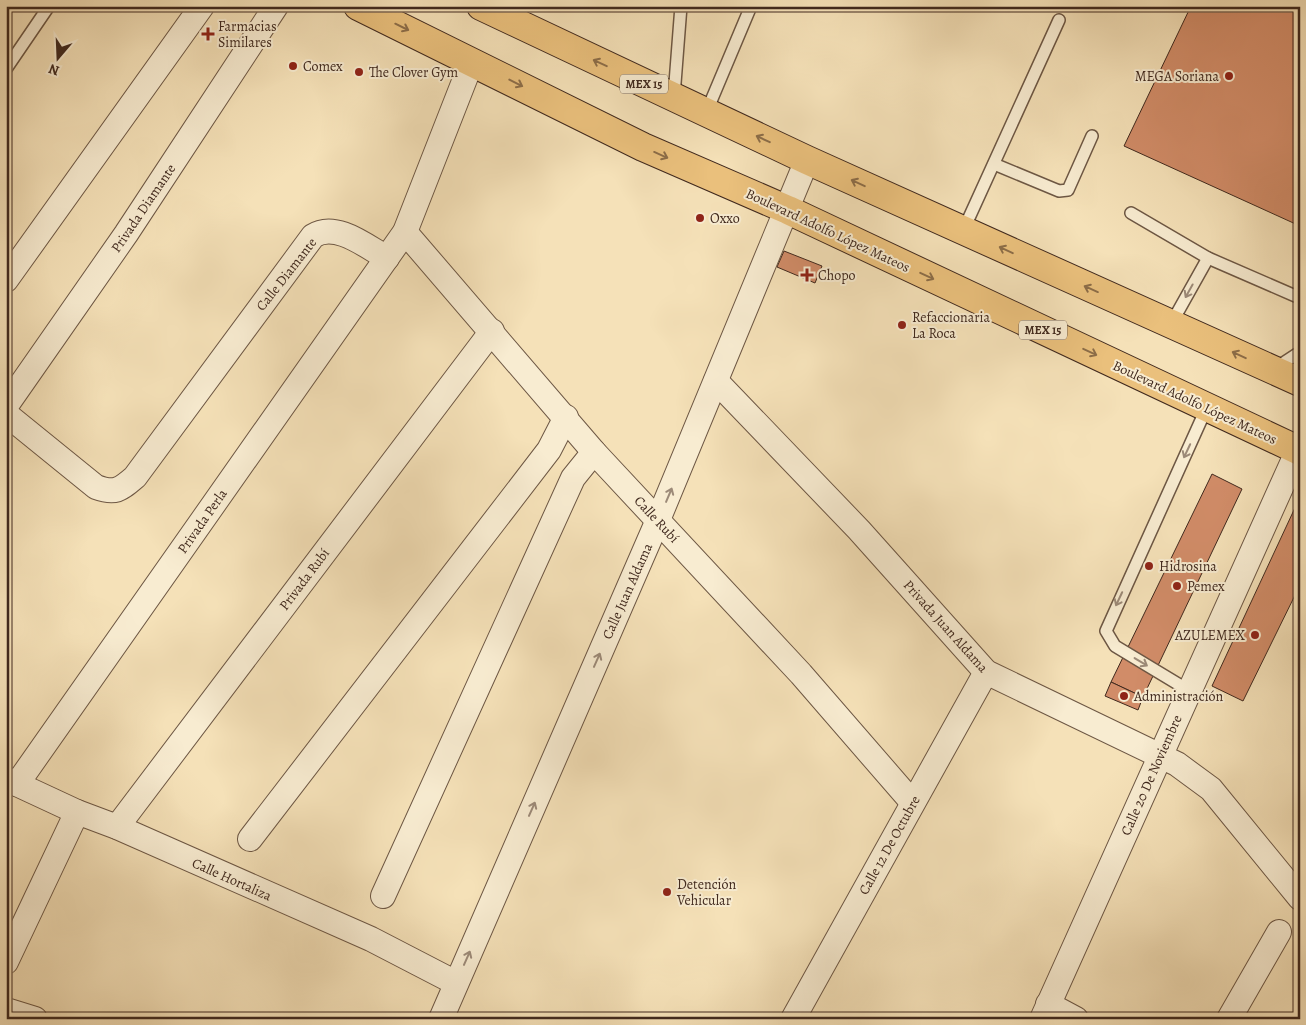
<svg xmlns="http://www.w3.org/2000/svg" width="1306" height="1025" viewBox="0 0 1306 1025" font-family="Alegreya,serif">
<rect width="100%" height="100%" fill="#f5e1b8"/>
<filter id="stains"><feTurbulence type="fractalNoise" baseFrequency=".004" numOctaves="4"/><feColorMatrix values="0 0 0 0 .2 0 0 0 0 .09 0 0 0 0 .02 0 0 0 .5 -.17"/></filter>
<radialGradient id="worn" r=".72"><stop offset=".6" stop-color="#630" stop-opacity="0"/><stop offset="1" stop-color="#630" stop-opacity=".3"/></radialGradient>
<!-- building -->
<g fill="#d18c68" stroke="#40291e">
<path d="M1191 6H1300V226L1124 146Z"/>
<path d="M784 251 822 266 815 283 777 267Z"/>
<path d="M1212 474 1242 489 1143 697 1111 682Z"/>
<path d="M1300 497V585L1243 701 1212 686Z"/>
<path d="M1111 682 1143 697 1138 710 1105 696Z"/>
</g>
<g fill="none" stroke-linecap="round" stroke-linejoin="round">
<defs>
<g id="service">
<path d="M6 69 49 6"/>
<path d="M674 96 681 6"/>
<path d="M706 113 751 6"/>
<path d="M994 164 1059 191 1068 190 1092 136"/>
<path d="M1131 213 1208 258 1300 298"/>
<path d="M963 231 1059 20"/>
<path d="M1171 324 1208 258"/>
<path d="M1274 369 1300 352"/>
<path d="M1188 690 1115 646 1106 631 1207 407"/>
</g>
<g id="minor">
<path d="M405 232 594 452 801 674 912 802"/>
<path d="M6 280 202 6"/>
<path d="M716 381 859 530 986 672 1177 764 1211 789 1300 898"/>
<path d="M6 406 126 234 276 6"/>
<path d="M6 414 96 487C115 494 120 490 135 477L313 236C336 221 367 247 387 258"/>
<path d="M6 779 77 812 117 827 371 939 456 983"/>
<path d="M17 784 405 232 472 61"/>
<path d="M117 827 492 331"/>
<path d="M250 839 549 450 566 417"/>
<path d="M383 896 573 478 594 452"/>
<path d="M6 962 77 812"/>
<path d="M1048 1004 1076 1019"/>
<path d="M6 1010 35 1019"/>
<path d="M441 1019 658 520 807 160"/>
<path d="M793 1019 986 672"/>
<path d="M1042 1019 1298 450"/>
<path d="M1229 1019 1279 932"/>
</g>
<g id="primary">
<path d="M358 6 643 147 788 210 1300 451"/>
<path d="M481 6 807 160 1300 382"/>
</g>
</defs>
<!-- service casing -->
<use href="#service" stroke="#6d5744" stroke-width="14"/>
<!-- minor casing -->
<use href="#minor" stroke="#6d5744" stroke-width="26"/>
<!-- primary casing -->
<use href="#primary" stroke="#40291e" stroke-width="30"/>
<!-- service -->
<use href="#service" stroke="#f8ecd1" stroke-width="11"/>
<!-- minor -->
<use href="#minor" stroke="#f8ecd1" stroke-width="24"/>
<!-- primary -->
<use href="#primary" stroke="#eac07c" stroke-width="28"/>
</g>
<!-- one-way arrows -->
<defs><path id="oneway-shaft" d="M-6 0H5M1.5-3L5.5 0L1.5 3" fill="none" stroke-width="1.6" stroke-linecap="round" stroke-linejoin="round" transform="scale(1.25)"/></defs>
<g stroke="#8c6d48">
<use href="#oneway-shaft" transform="translate(402 27) rotate(26)"/>
<use href="#oneway-shaft" transform="translate(600 63) rotate(-155)"/>
<use href="#oneway-shaft" transform="translate(516 83) rotate(27)"/>
<use href="#oneway-shaft" transform="translate(763 139) rotate(-155)"/>
<use href="#oneway-shaft" transform="translate(661 155) rotate(24)"/>
<use href="#oneway-shaft" transform="translate(858 183) rotate(-155)"/>
<use href="#oneway-shaft" transform="translate(1006 250) rotate(-155)"/>
<use href="#oneway-shaft" transform="translate(927 276) rotate(25)"/>
<use href="#oneway-shaft" transform="translate(1091 289) rotate(-156)"/>
<use href="#oneway-shaft" transform="translate(1090 352) rotate(25)"/>
<use href="#oneway-shaft" transform="translate(1239 355) rotate(-155)"/>
</g>
<g stroke="#9c8a78">
<use href="#oneway-shaft" transform="translate(1189 291) rotate(119)"/>
<use href="#oneway-shaft" transform="translate(1187 451) rotate(115)"/>
<use href="#oneway-shaft" transform="translate(669 495) rotate(-67)"/>
<use href="#oneway-shaft" transform="translate(1119 599) rotate(115)"/>
<use href="#oneway-shaft" transform="translate(597 660) rotate(-66)"/>
<use href="#oneway-shaft" transform="translate(1141 662) rotate(31)"/>
<use href="#oneway-shaft" transform="translate(532 809) rotate(-66)"/>
<use href="#oneway-shaft" transform="translate(467 958) rotate(-66)"/>
</g>
<!-- markers -->
<g fill="#8f2418" stroke="#f8ecd1" stroke-width="2">
<path d="M205.5 26.5h5v5h5v5h-5v5h-5v-5h-5v-5h5z"/>
<circle cx="293" cy="66" r="5"/>
<circle cx="359" cy="72" r="5"/>
<circle cx="1229" cy="76" r="5"/>
<circle cx="700" cy="218" r="5"/>
<path d="M804.5 267.5h5v5h5v5h-5v5h-5v-5h-5v-5h5z"/>
<circle cx="902" cy="325" r="5"/>
<circle cx="1149" cy="566" r="5"/>
<circle cx="1177" cy="586" r="5"/>
<circle cx="1255" cy="635" r="5"/>
<circle cx="1124" cy="696" r="5"/>
<circle cx="667" cy="892" r="5"/>
</g>
<g text-anchor="middle" stroke-width="4" stroke-linejoin="round" paint-order="stroke">
<!-- shield labels -->
<g fill="#f8ecd1" stroke="#776454" stroke-width="1">
<rect x="620" y="74.5" width="48" height="19" rx="4"/>
<rect x="1019" y="320.5" width="48" height="19" rx="4"/>
</g>
<g font-size="12" font-weight="bold" fill="#40291e">
<text x="644" y="88">MEX 15</text>
<text x="1043" y="334">MEX 15</text>
</g>
<!-- poi labels -->
<g font-size="14" fill="#40291e" stroke="#f8ecd1" text-anchor="start">
<text x="218" y="31">Farmacias<tspan x="218" dy="16">Similares</tspan></text>
<text x="303" y="71">Comex</text>
<text x="369" y="77">The Clover Gym</text>
<text x="1219" y="81" text-anchor="end">MEGA Soriana</text>
<text x="710" y="223">Oxxo</text>
<text x="818" y="280">Chopo</text>
<text x="912" y="322">Refaccionaria<tspan x="912" dy="16">La Roca</tspan></text>
<text x="1159" y="571">Hidrosina</text>
<text x="1187" y="591">Pemex</text>
<text x="1245" y="640" text-anchor="end">AZULEMEX</text>
<text x="1134" y="701">Administración</text>
<text x="677" y="889">Detención<tspan x="677" dy="16">Vehicular</tspan></text>
</g>
<!-- street labels -->
<g font-size="14" fill="#40291e" stroke="#f8ecd1">
<text transform="translate(143 208) rotate(-56)" y="5">Privada Diamante</text>
<text transform="translate(828 230) rotate(25)" y="5">Boulevard Adolfo López Mateos</text>
<text transform="translate(286 274) rotate(-52)" y="5">Calle Diamante</text>
<text transform="translate(1195 402) rotate(25)" y="5">Boulevard Adolfo López Mateos</text>
<text transform="translate(657 519) rotate(47)" y="5">Calle Rubí</text>
<text transform="translate(202 521) rotate(-55)" y="5">Privada Perla</text>
<text transform="translate(304 579) rotate(-53)" y="5">Privada Rubí</text>
<text transform="translate(627 591) rotate(-66)" y="5">Calle Juan Aldama</text>
<text transform="translate(946 626) rotate(48)" y="5">Privada Juan Aldama</text>
<text transform="translate(1151 775) rotate(-66)" y="5">Calle 20 De Noviembre</text>
<text transform="translate(889 845) rotate(-61)" y="5">Calle 12 De Octubre</text>
<text transform="translate(232 879) rotate(24)" y="5">Calle Hortaliza</text>
</g>
</g>
<!-- margin -->
<rect width="1306" height="1025" fill="none" stroke="#f5e1b8" stroke-width="25"/>
<rect x="8" y="8" width="1291" height="1010" fill="none" stroke="#40291e" stroke-width="2.5"/>
<rect x="12" y="12" width="1281" height="1000" fill="none" stroke="#40291e"/>
<!-- north arrow -->
<g transform="translate(58 58) rotate(199)" stroke="#f8ecd1" stroke-width="4" paint-order="stroke">
<path d="M0-4L9 19L0 12L-9 19Z" fill="#40291e"/>
<text y="-8" font-size="14" font-weight="bold" text-anchor="middle" fill="#40291e">N</text>
</g>
<rect width="100%" height="100%" filter="url(#stains)"/>
<rect width="100%" height="100%" fill="url(#worn)"/>
</svg>
